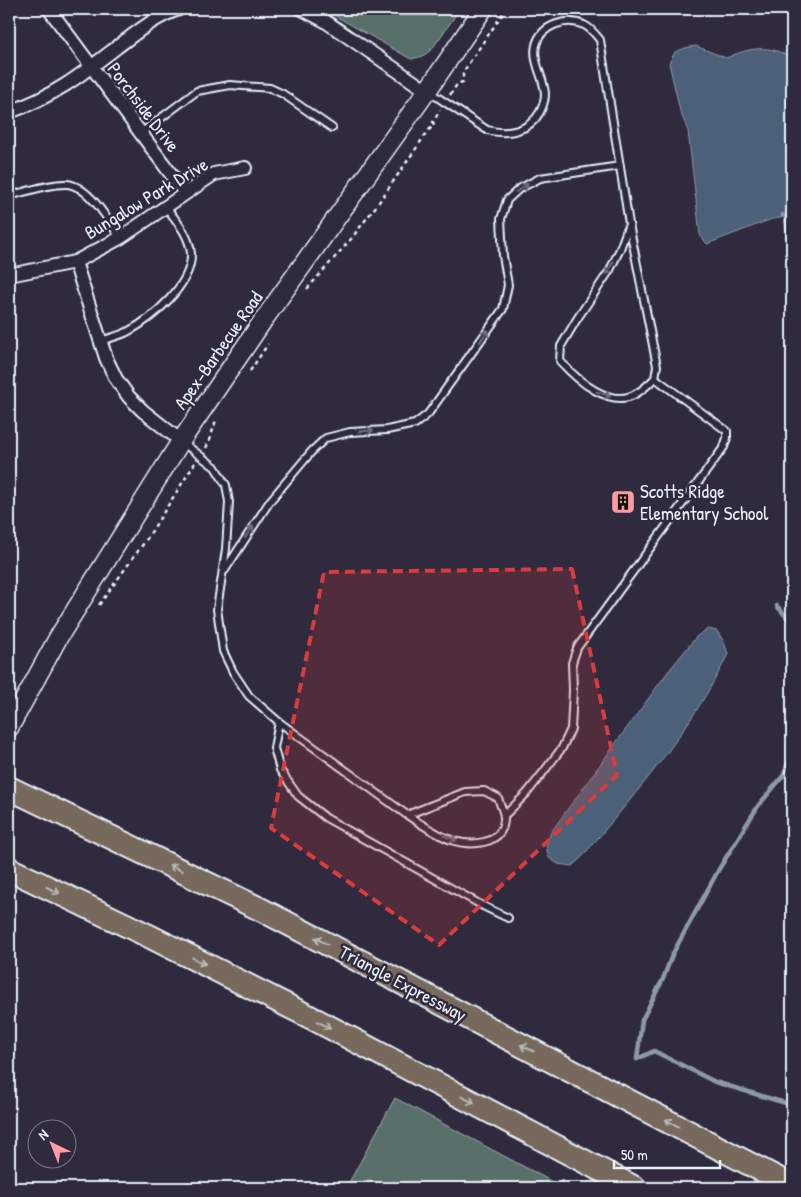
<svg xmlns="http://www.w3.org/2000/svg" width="801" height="1197" viewBox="0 0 801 1197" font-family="'Patrick Hand',sans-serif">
<rect width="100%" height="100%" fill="#2f2a3d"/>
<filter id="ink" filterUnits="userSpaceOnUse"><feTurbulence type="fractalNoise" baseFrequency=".02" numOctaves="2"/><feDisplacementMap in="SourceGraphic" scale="10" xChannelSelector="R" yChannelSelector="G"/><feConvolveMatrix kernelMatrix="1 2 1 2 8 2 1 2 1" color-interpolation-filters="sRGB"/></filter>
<g filter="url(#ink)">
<!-- green -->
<g fill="#586f69" stroke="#a0b0b0">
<path d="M323 9H460L432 49 423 56 411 59Z"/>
<path d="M395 1098 564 1188H346Z"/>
</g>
<!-- water -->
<g fill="#4e6079" stroke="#8c9aac">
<path d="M696 46 726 58C748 48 771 43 792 59V213L786 217 772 219 707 244 700 235 688 131 680 111 669 63 675 52 685 48Z"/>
<path d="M708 629 717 631 724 642 728 654C692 729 635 795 581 858L572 866 558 864 549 858 546 846 551 832 667 673 697 636Z"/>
</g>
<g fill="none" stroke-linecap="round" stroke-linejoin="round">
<!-- stream -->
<g stroke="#8c9aac" stroke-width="4.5">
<path d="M783 215 786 217 790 256 792 263"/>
<path d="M777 606 792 623"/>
<path d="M637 1059 642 1020 663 979 672 955 719 869 758 806 783 776 792 752"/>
<path d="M637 1059 654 1051 715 1082 792 1105"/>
<path d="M560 1188 562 1182"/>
</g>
<defs>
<g id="lane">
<path d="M428 91 487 130C507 135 529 132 540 112 543 106 545 100 545 94 544 77 532 62 536 45 541 25 566 17 584 25 591 28 595 34 600 40L629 224 657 366 655 378C650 383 644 389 637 393 611 410 577 380 560 361L561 346 577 319 610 270 620 249 629 224"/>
<path d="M141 133 197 91 230 85 270 88 283 94 332 128"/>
<path d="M9 196C25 192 50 183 67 184 89 186 109 221 120 238"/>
<path d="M101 341C109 338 119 336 127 332 152 319 192 285 191 254 190 236 176 220 166 207"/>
<path d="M182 442 215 467 226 485 229 502 226 549 217 609 223 651 233 672 249 696 279 722 407 815C421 824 435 834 451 840 470 846 502 846 504 820 505 813 500 805 498 798L484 791 465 792 407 815"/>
<path d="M225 570 270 501 312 451 326 438 350 432 387 430 415 424 428 414 503 309 508 285 503 256 501 219 507 200 519 189 540 178 620 166"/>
<path d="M279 722 274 748 280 770 298 796 326 818 483 906 508 918"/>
<path d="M504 816 527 793 542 774 562 748 571 729 573 690 572 663 577 648 724 447 727 438V431L655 378"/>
</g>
<g id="street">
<path d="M49 9 185 193"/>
<path d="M302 9 325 21 427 91"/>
<path d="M9 112C53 97 81 75 117 47 136 33 156 16 179 9"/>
<path d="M75 262 106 358 116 379 129 397 143 411 181 441"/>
<path d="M9 275 75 262 120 238 214 174 245 168"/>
</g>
<path id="secondary" d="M9 728 58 638 181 441 262 322 427 91 483 9"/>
<g id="highway">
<path d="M9 788 262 910 792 1186"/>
<path d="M9 869 151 937 310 1017 635 1188"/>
</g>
</defs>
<!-- lane casing -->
<use href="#lane" stroke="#e8f1f8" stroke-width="10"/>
<!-- street casing -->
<use href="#street" stroke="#e8f1f8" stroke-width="16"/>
<!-- secondary casing -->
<use href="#secondary" stroke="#e8f1f8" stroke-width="21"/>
<!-- highway casing -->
<use href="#highway" stroke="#e8f1f8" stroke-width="26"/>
<!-- path -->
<g stroke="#e8f1f8" stroke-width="2.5" stroke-dasharray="4 4" stroke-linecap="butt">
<path d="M450 95 458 83 463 82V74L467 66 506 9"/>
<path d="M307 289 351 239 377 205 428 131 434 125 433 122 440 110"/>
<path d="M250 371 268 344"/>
<path d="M206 448 210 439 216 420"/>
<path d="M99 605 146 540 195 463"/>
<path d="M9 754 15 742"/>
</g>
<!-- lane -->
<use href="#lane" stroke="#2f2a3d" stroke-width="6"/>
<!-- street -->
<use href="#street" stroke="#2f2a3d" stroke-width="12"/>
<!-- secondary -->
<use href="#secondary" stroke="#2f2a3d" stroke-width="18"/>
<!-- highway -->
<use href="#highway" stroke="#77695c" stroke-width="22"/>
</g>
<!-- one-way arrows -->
<defs><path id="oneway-shaft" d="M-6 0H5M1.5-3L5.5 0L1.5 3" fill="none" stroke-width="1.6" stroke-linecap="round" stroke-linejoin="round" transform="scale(1.25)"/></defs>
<g stroke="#70707e">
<use href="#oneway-shaft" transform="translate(522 188) rotate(-34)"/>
<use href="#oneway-shaft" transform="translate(610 268) rotate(119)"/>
<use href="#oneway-shaft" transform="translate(484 336) rotate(-55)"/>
<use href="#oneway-shaft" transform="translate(604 394) rotate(17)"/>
<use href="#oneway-shaft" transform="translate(366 431) rotate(-4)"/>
<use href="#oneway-shaft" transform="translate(249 532) rotate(-57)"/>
<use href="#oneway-shaft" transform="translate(450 838) rotate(20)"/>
</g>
<g stroke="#bbbbba">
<use href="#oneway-shaft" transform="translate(176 868) rotate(-154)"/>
<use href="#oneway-shaft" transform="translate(53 890) rotate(25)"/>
<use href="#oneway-shaft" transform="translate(321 941) rotate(-153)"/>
<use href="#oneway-shaft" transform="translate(199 961) rotate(27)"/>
<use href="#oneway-shaft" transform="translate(324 1025) rotate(28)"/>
<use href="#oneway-shaft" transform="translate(527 1048) rotate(-153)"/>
<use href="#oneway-shaft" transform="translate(468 1100) rotate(28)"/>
<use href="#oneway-shaft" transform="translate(672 1123) rotate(-152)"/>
</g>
</g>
<!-- marked area -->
<path fill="#d83c3d" fill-opacity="0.2" stroke="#d83c3d" stroke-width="4" stroke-dasharray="10 6" stroke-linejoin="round" d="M572 569 617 775 439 945 271 828 324 572Z"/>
<!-- icons -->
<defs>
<symbol id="building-square" viewBox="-11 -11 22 22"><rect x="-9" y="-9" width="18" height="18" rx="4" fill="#ff9aa2" stroke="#2f2a3d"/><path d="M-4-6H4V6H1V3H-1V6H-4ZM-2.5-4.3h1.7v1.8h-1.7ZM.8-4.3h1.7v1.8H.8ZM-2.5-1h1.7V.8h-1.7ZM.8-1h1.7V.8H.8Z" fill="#111"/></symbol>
</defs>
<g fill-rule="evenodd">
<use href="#building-square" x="609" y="488" width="28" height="28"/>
</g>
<g text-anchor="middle" stroke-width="5" stroke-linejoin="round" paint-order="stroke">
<!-- street labels -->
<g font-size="19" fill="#e8f1f8" stroke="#2f2a3d">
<text transform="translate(144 107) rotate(53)" y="7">Porchside Drive</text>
<text transform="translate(146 198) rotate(-31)" y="7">Bungalow Park Drive</text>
<text transform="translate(218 350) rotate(-55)" y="7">Apex-Barbecue Road</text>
<text transform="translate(403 983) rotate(28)" y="7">Triangle Expressway</text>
</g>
<!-- poi labels -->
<g font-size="19" fill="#e8f1f8" stroke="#2f2a3d" text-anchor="start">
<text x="640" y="498">Scotts Ridge<tspan x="640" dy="22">Elementary School</tspan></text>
</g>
</g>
<!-- margin -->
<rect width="801" height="1197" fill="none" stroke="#2f2a3d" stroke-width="30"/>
<rect x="15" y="15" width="771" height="1167" fill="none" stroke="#e8f1f8" stroke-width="2" filter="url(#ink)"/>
<!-- north arrow -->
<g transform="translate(52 1144) rotate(317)"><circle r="24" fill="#2f2a3d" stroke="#797a88"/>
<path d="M0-4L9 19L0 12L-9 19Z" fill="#ff9aa2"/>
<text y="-8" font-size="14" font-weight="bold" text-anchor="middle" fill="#e8f1f8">N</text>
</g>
<!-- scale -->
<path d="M614 1160v8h106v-8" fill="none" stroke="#e8f1f8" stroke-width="2.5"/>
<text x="621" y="1160" font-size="15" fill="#e8f1f8" stroke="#2f2a3d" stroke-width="4" paint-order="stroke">50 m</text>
</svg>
